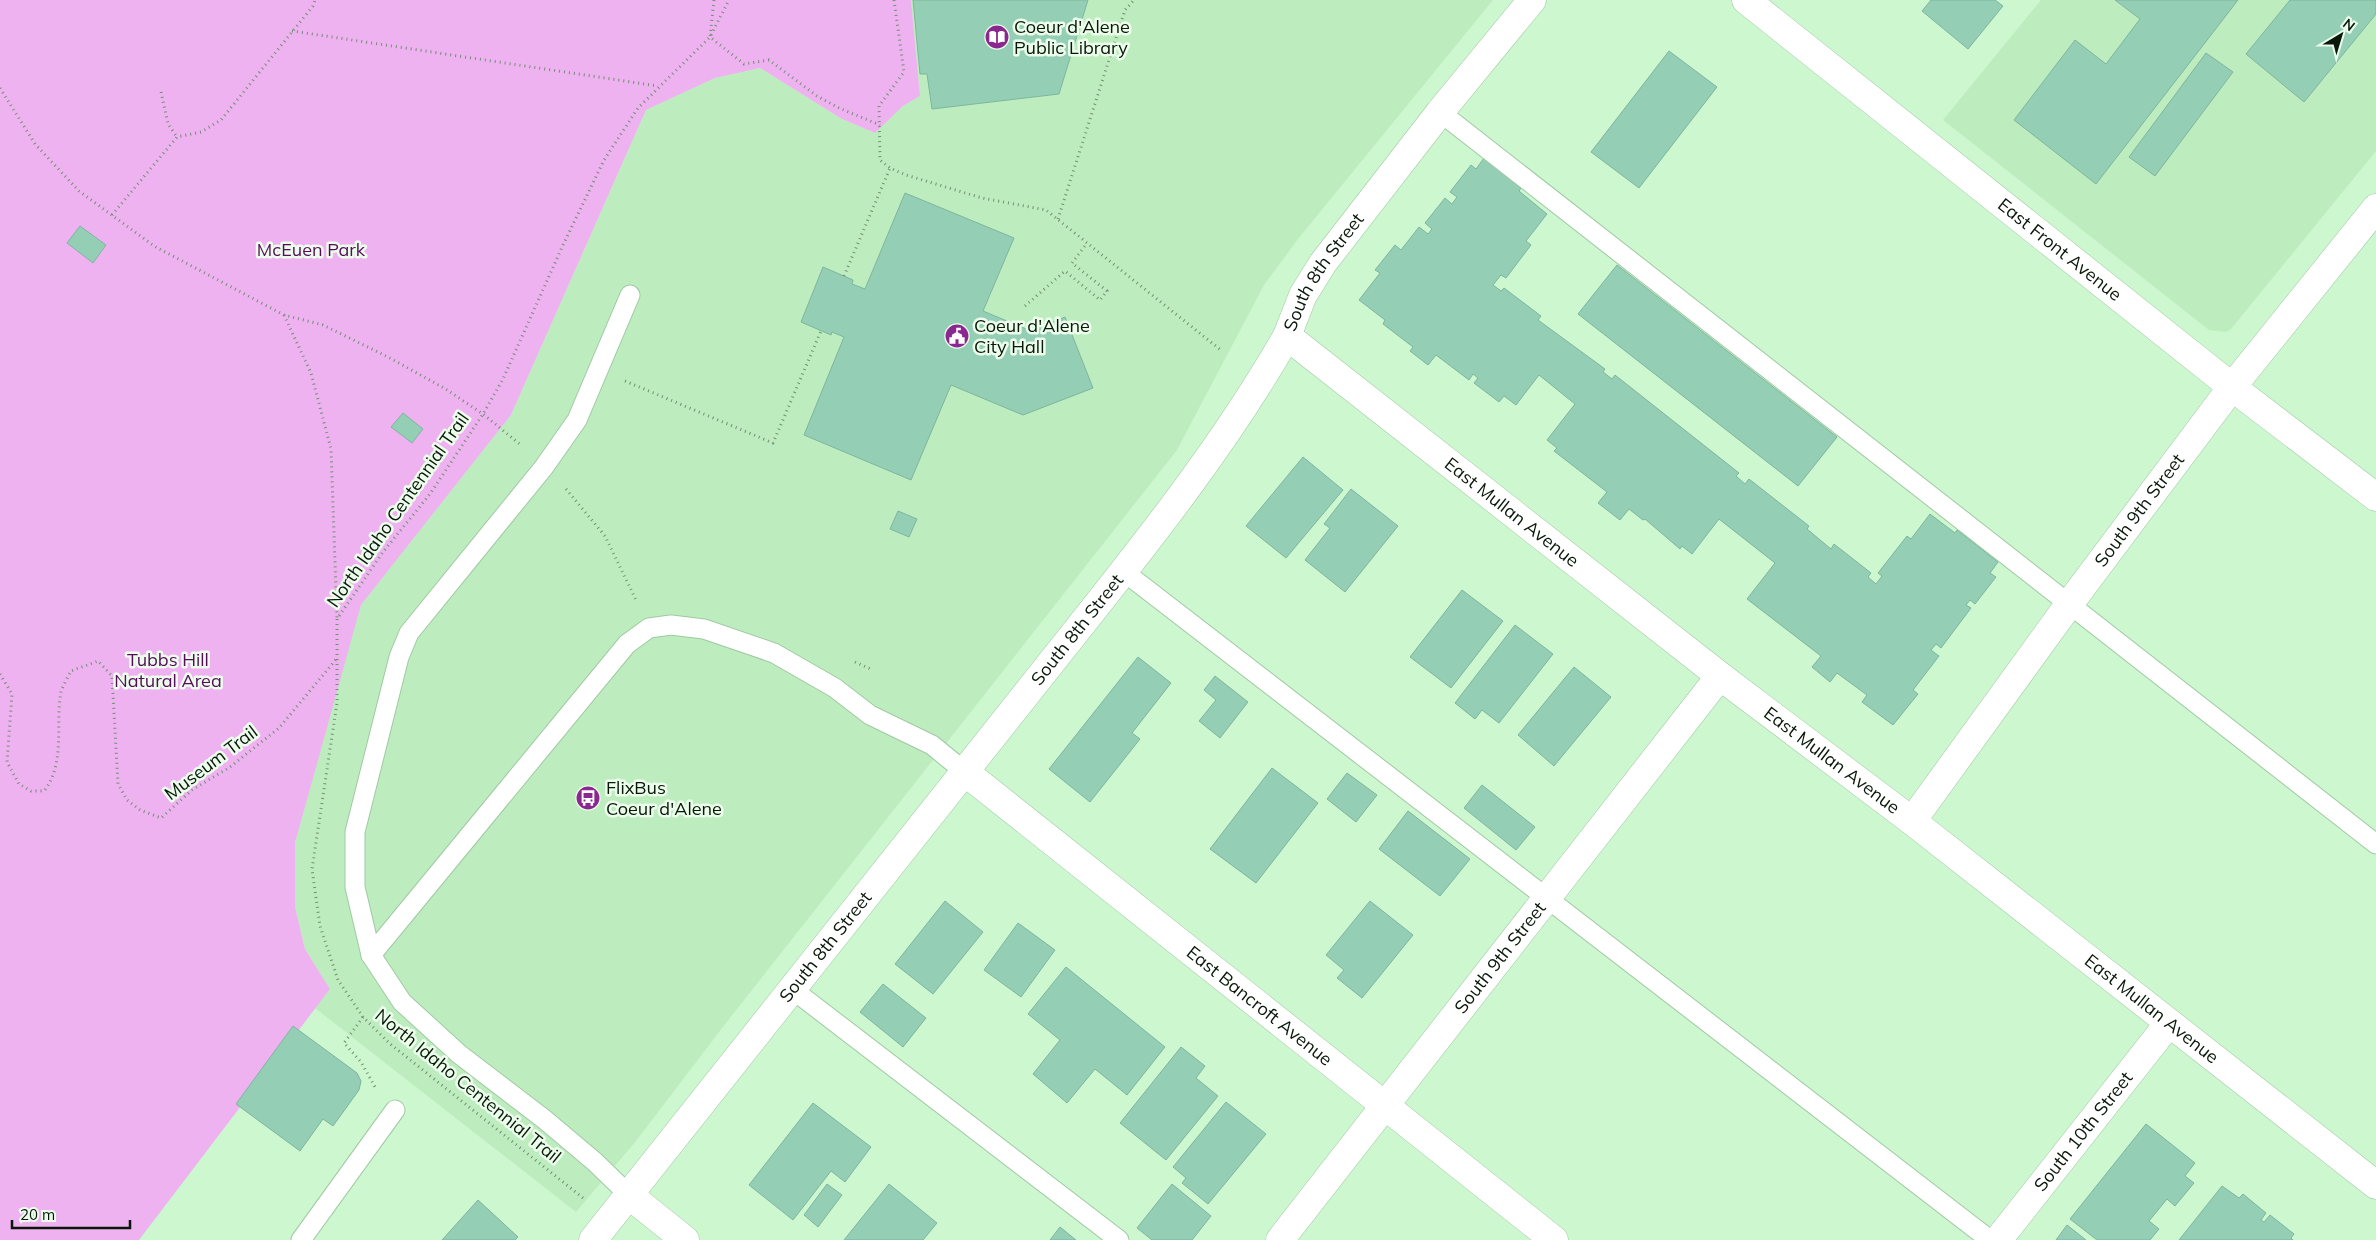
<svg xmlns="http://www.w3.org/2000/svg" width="2376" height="1240" viewBox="0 0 2376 1240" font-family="Mulish,sans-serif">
<rect width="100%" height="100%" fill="#cdf7cf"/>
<!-- built -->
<g fill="#bdedbf">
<path d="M911 0H1493L1298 239 1264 285 1177 450 726 1023 636 1141 576 1212 315 1008 330 989 305 949 295 907V843L336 691 361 605 511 415 646 110 715 78 760 68 842 119 875 133 903 106 920 96Z"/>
<path d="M2041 0H2376V151L2231 329 2226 332 2209 330 1943 120Z"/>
</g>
<!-- green -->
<path fill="#efb2f0" d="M0 0H911L920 96 903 106 875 133 842 119 760 68 715 78 646 110 511 415 361 605 295 843V907L305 949 330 989 139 1240H0Z"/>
<!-- building -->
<g fill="#94ceb5" stroke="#7db69e">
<path d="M913 0H1088L1059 94 932 109 927 74H920Z"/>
<path d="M1931 0H1995L2003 6 1968 49 1922 11Z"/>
<path d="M2115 0H2238L2096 184 2014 120 2075 40 2106 64 2140 19Z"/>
<path d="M2290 0H2376V14L2304 102 2246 54Z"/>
<path d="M1669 51 1717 87 1639 188 1591 152Z"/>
<path d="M2206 53 2233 72 2155 176 2129 157Z"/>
<path d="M1484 158 1521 188 1519 191 1547 214 1526 241 1531 245 1506 278 1501 275 1493 285 1501 291 1504 288 1541 316 1538 320 1605 369 1603 372 1612 379 1615 375 1739 473 1736 476 1745 484 1749 479 1809 526 1807 529 1831 549 1834 544 1871 573 1868 577 1876 584 1882 576 1878 573 1907 536 1911 539 1930 514 1955 533 1957 530 1998 562 1990 573 1996 577 1975 604 1970 600 1966 605 1971 608 1941 648 1936 644 1931 650 1939 656 1913 690 1918 694 1893 725 1862 702 1867 695 1837 673 1830 682 1812 667 1821 656 1747 599 1775 563 1719 519 1692 554 1682 546 1680 549 1645 519 1643 520 1629 509 1620 520 1598 503 1607 492 1554 451 1557 448 1547 440 1575 404 1539 375 1516 405 1504 396 1499 402 1474 383 1478 378 1473 374 1469 380 1436 355 1428 365 1410 351 1413 347 1383 324 1385 320 1359 300 1380 273 1375 270 1395 245 1401 250 1419 227 1428 234 1432 229 1425 223 1445 198 1452 204 1457 197 1450 192 1471 165 1476 169Z"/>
<path d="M905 193 1014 238 983 311 1031 331 1065 317 1093 388 1023 415 951 385 911 480 804 435 844 337 832 332 831 335 801 322 823 267 853 280 852 284 865 289Z"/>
<path d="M80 226 106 245 93 263 67 243Z"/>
<path d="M1617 265 1837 437 1798 486 1578 314Z"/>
<path d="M403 413 423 429 412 443 391 427Z"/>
<path d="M1303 457 1343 490 1286 558 1246 526Z"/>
<path d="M1351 489 1398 526 1345 592 1305 560 1330 528 1324 524Z"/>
<path d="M898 511 917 519 909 537 890 529Z"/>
<path d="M1462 590 1503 621 1451 688 1410 657Z"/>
<path d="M1515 625 1553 654 1499 723 1482 710 1475 719 1455 703Z"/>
<path d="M1138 657 1171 683 1132 733 1140 739 1090 802 1049 769Z"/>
<path d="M1574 667 1611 697 1554 766 1518 735Z"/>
<path d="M1215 676 1248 702 1220 738 1199 721 1216 700 1204 690Z"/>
<path d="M1272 768 1318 803 1256 883 1210 849Z"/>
<path d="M1347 773 1377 795 1356 822 1327 799Z"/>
<path d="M1482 785 1535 827 1516 850 1464 808Z"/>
<path d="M1408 811 1470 859 1440 896 1379 849Z"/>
<path d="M945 901 983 932 933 994 895 964Z"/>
<path d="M1370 901 1413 935 1362 998 1337 978 1344 970 1326 955Z"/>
<path d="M1018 923 1055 950 1021 997 984 970Z"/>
<path d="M1066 967 1165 1047 1127 1095 1095 1069 1067 1103 1033 1074 1060 1040 1028 1014Z"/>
<path d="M883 984 926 1018 903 1047 860 1012Z"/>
<path d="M293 1026 357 1073 361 1081 359 1090 333 1126 323 1119 300 1151 236 1104Z"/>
<path d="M1181 1047 1205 1066 1196 1078 1218 1096 1166 1160 1120 1123Z"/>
<path d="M1226 1102 1266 1134 1208 1204 1182 1183 1186 1178 1173 1167Z"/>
<path d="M813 1103 871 1147 845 1182 831 1171 793 1220 749 1185Z"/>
<path d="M2146 1124 2195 1163 2185 1176 2194 1183 2175 1206 2167 1199 2149 1221 2159 1229 2150 1240H2097L2070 1219Z"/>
<path d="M827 1184 842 1195 818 1227 804 1215Z"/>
<path d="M889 1184 937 1223 923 1240H844Z"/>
<path d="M1172 1184 1211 1216 1192 1240H1152L1137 1228Z"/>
<path d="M2222 1186 2239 1198 2243 1194 2266 1213 2261 1220 2264 1222 2270 1215 2294 1234 2291 1238 2293 1240H2179Z"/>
<path d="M478 1200 518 1237 515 1240H442Z"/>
<path d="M2067 1225 2086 1240H2056Z"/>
<path d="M1060 1227 1076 1240H1050Z"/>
</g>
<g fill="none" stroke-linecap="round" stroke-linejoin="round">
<defs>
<g id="lane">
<path d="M1440 112 2376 844"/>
<path d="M1123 571 1990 1240"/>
<path d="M371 955 627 644 649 628 671 625 704 629 774 653 835 688 870 715 932 745 965 772"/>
<path d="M792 989 1119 1240"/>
<path d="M629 1195 595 1162 544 1119 459 1054 402 1002 371 955 355 887V832L399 657 409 633 544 467 577 420 630 295"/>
<path d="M301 1240 395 1110"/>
</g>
<g id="street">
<path id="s1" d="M1746 0 2232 387 2376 497"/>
<path id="s2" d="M965 772 1554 1240"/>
<path id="s3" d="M1912 821 2070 603 2232 387 2376 208"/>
<path d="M629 1195 685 1240"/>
<path id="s4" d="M593 1240C738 1055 886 873 1031 688 1121 574 1215 462 1287 336L1720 676 1912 821 2376 1185"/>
<path id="s5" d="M1280 1240 1720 676"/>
<path id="s6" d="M1998 1240 2169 1023"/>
</g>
<g id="secondary">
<path id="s7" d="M1287 336 1303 295 1323 263 1440 112 1532 0"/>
</g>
</defs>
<!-- lane casing -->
<use href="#lane" stroke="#a0c9a2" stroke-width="21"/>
<!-- street casing -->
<use href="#street" stroke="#a0c9a2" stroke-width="29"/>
<!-- secondary casing -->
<use href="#secondary" stroke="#a0c9a2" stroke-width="29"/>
<!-- path -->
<g stroke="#728f73" stroke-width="3" stroke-dasharray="1 4" stroke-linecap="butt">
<path d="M714 0 710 37 744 64 769 60 817 96 839 108 880 125"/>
<path d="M894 0 904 72 879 106 880 160 890 168 906 175 982 198 1046 210 1222 351"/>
<path d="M292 31 658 86"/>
<path d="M0 88 35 144 79 191 154 246 284 315 323 325 388 357 444 388 483 414 522 446"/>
<path d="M161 92 168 124 177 137"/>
<path d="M112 215 177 137 201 132 221 120 313 6 315 0"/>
<path d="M1058 219 1125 10 1134 0"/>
<path d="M844 276 890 168"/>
<path d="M1025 306 1065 271 1100 300 1107 291 1072 263 1087 243"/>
<path d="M284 315 311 373 331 449 337 618"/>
<path d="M625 381 773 443 821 331"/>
<path d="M566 489 605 536 636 600"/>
<path d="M855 662 873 670"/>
<path d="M0 674 12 694 7 762 19 784 31 791H44C66 763 55 724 61 692 63 685 68 677 71 671L98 661 112 676 118 784 127 800 140 810 161 818 192 790 230 767 279 728 338 657"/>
<path d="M363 1017 344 1043 361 1062 375 1087"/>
<path d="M583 1198 389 1043 363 1017 338 980 320 926 312 869 337 703V619L383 552 430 494 483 414 503 379 563 245 604 160 638 108 710 37 729 0"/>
</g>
<!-- lane -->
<use href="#lane" stroke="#fff" stroke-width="19"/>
<!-- street -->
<use href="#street" stroke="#fff" stroke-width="28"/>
<!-- secondary -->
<use href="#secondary" stroke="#fff" stroke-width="28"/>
</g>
<!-- icons -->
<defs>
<symbol id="library-disc" viewBox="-11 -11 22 22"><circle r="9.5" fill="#8b2890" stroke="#ecfdec"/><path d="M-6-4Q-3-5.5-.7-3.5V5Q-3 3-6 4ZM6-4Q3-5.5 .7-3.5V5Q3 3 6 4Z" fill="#fff"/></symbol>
<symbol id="civic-disc" viewBox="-11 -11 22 22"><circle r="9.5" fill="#8b2890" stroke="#ecfdec"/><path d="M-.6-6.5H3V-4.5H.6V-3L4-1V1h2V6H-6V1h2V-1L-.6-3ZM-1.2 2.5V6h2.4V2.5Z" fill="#fff"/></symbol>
<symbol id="bus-disc" viewBox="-11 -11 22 22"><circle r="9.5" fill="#8b2890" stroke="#ecfdec"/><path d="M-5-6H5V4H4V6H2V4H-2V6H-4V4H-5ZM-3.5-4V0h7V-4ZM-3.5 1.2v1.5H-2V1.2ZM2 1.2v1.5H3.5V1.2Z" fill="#fff"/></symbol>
</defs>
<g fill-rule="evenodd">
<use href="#library-disc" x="983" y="23" width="28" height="28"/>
<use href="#civic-disc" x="943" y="322" width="28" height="28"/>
<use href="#bus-disc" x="574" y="784" width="28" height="28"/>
</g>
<g text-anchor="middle" stroke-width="5" stroke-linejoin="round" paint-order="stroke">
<!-- poi labels -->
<g font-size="18" fill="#09180a" stroke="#ecfdec" text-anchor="start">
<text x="1014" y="33">Coeur d'Alene<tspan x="1014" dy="21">Public Library</tspan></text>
<text x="974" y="332">Coeur d'Alene<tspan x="974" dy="21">City Hall</tspan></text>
<text x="606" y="794">FlixBus<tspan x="606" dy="21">Coeur d'Alene</tspan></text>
</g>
<!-- park labels -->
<g font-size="18" fill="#560c5a" stroke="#ecfdec">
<text x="311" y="256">McEuen Park</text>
<text x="168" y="666">Tubbs Hill<tspan x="168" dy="21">Natural Area</tspan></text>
</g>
<!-- street labels -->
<g font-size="18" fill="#09180a" stroke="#ecfdec">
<text dy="6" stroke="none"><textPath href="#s1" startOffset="401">East Front Avenue</textPath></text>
<text dy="6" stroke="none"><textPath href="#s7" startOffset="74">South 8th Street</textPath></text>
<text transform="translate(398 510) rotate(-55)" y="6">North Idaho Centennial Trail</text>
<text dy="6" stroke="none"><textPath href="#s3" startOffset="385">South 9th Street</textPath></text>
<text dy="6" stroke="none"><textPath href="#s4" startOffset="1426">East Mullan Avenue</textPath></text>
<text dy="6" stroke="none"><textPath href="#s4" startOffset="779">South 8th Street</textPath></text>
<text dy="6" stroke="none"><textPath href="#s4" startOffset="1831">East Mullan Avenue</textPath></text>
<text transform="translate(211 763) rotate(-37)" y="6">Museum Trail</text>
<text dy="6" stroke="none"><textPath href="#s4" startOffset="374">South 8th Street</textPath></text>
<text dy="6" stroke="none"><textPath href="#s5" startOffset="358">South 9th Street</textPath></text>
<text dy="6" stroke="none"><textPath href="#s2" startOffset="376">East Bancroft Avenue</textPath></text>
<text dy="6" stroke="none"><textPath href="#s4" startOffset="2236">East Mullan Avenue</textPath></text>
<text transform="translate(468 1086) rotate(39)" y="6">North Idaho Centennial Trail</text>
<text dy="6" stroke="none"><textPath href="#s6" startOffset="138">South 10th Street</textPath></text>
</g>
</g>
<!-- north arrow -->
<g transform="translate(2341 35) rotate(38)" stroke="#ecfdec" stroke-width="4" paint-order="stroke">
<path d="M0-4L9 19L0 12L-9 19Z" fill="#09180a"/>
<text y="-8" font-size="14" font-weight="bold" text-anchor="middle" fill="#09180a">N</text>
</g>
<!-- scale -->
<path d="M12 1220v8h118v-8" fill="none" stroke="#09180a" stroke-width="2.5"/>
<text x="20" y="1220" font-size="15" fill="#09180a" stroke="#ecfdec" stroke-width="4" paint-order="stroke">20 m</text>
</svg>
